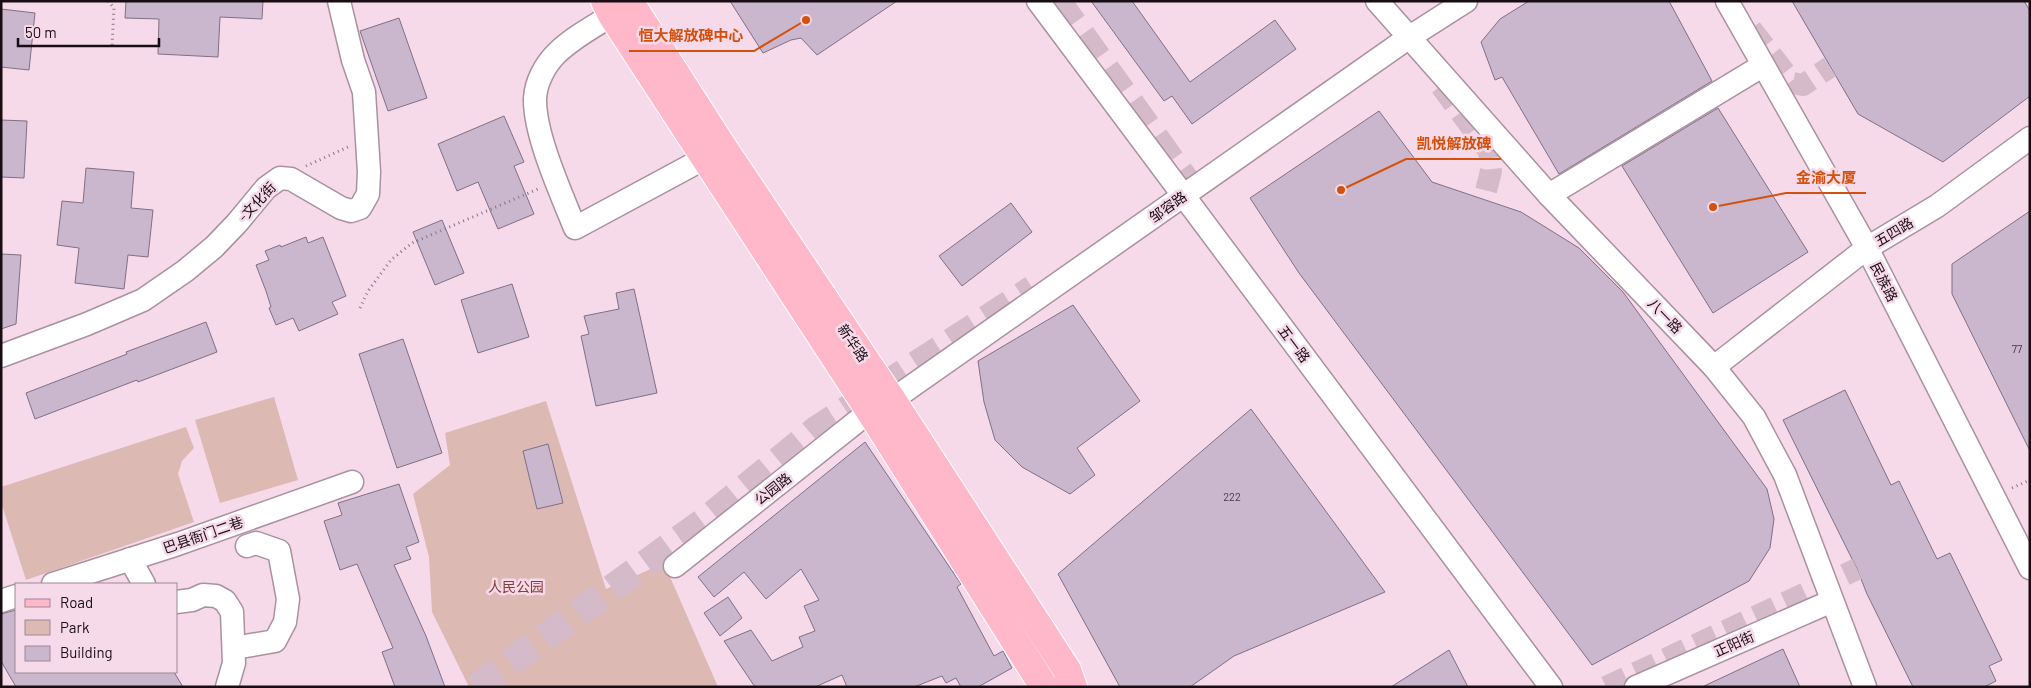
<svg xmlns="http://www.w3.org/2000/svg" width="2031" height="688" viewBox="0 0 2031 688" font-family="Barlow,'Noto Sans SC',sans-serif">
<rect width="100%" height="100%" fill="#f7daea"/>
<!-- green -->
<g fill="#ddb9b4">
<path d="M274 397 298 480 220 503 195 420Z"/>
<path d="M546 401 606 589 664 563 718 687H469L432 612 429 557 413 494 450 465 445 433Z"/>
<path d="M186 427 194 448 182 461 178 474 194 522 26 580 1 502V487Z"/>
</g>
<!-- building -->
<g fill="#cab7ce" stroke="#806f85">
<path d="M126 1H263L262 19 220 17 218 57 158 54 159 19 125 18Z"/>
<path d="M730 1H897L817 55 801 38 791 40 763 53Z"/>
<path d="M1091 1H1132L1190 82 1275 20 1296 49 1192 124 1172 96 1164 101Z"/>
<path d="M1529 1H1669L1712 81 1559 174 1502 77 1495 80 1481 42 1500 19Z"/>
<path d="M1792 1H2024L2030 11V96L1943 162 1858 114Z"/>
<path d="M1 9 35 13 29 70 1 67Z"/>
<path d="M399 18 427 98 388 111 360 31Z"/>
<path d="M1718 108 1808 252 1713 313 1622 166Z"/>
<path d="M1379 111 1432 182 1521 212 1579 248 1623 292 1767 489 1774 519 1770 548 1749 581 1592 665 1299 273 1250 198Z"/>
<path d="M504 116 524 162 514 166 534 214 498 229 478 182 457 191 438 144Z"/>
<path d="M1 120 27 121 24 178 1 177Z"/>
<path d="M86 168 134 172 131 208 153 210 148 257 128 255 124 289 75 283 79 248 57 245 62 201 83 203Z"/>
<path d="M1011 203 1032 232 962 286 939 256Z"/>
<path d="M2030 211V451L1952 294V264Z"/>
<path d="M442 220 464 273 435 285 413 232Z"/>
<path d="M306 237 308 243 323 237 346 296 332 302 338 314 299 331 293 318 276 325 269 308 271 307 266 291 256 265 269 260 265 251 280 245 281 247Z"/>
<path d="M1 254 21 255 16 324 1 329Z"/>
<path d="M512 284 529 337 478 353 461 300Z"/>
<path d="M634 289 657 393 596 406 581 336 589 334 584 316 619 309 616 293Z"/>
<path d="M1073 305 1140 401 1077 448 1095 475 1070 494 1022 467 995 440 984 402 978 361Z"/>
<path d="M206 322 217 352 138 382 137 380 35 419 26 393 127 354 126 352Z"/>
<path d="M403 339 442 453 397 468 359 354Z"/>
<path d="M1845 390 1891 485 1899 481 1937 559 1950 553 2002 660 1989 666 1996 681 1984 687H1913L1867 594 1857 569 1783 420Z"/>
<path d="M1251 409 1385 592 1234 656 1190 687H1120L1058 574Z"/>
<path d="M865 442 961 584 957 587 994 656 1003 651 1012 668 978 687H961L956 678 946 683 942 676 914 687H847L842 675 815 687H755L724 641 751 630 772 661 803 647 799 637 815 631 804 606 819 600 801 569 766 599 744 572 714 597 698 577Z"/>
<path d="M548 444 563 503 537 509 523 451Z"/>
<path d="M399 484 419 542 406 547 411 559 394 565 426 636 445 687H395L382 652 393 648 357 564 340 570 324 521 342 515 338 503Z"/>
<path d="M728 597 742 618 720 636 704 613Z"/>
<path d="M16 610V672H174L183 687H16L1 661V614Z"/>
<path d="M1783 649 1800 687H1702Z"/>
<path d="M1449 650 1468 687H1391Z"/>
</g>
<g fill="none" stroke-linecap="round" stroke-linejoin="round">
<!-- minor-tunnel -->
<g stroke="#d5bbca" stroke-width="22" stroke-dasharray="22 11" stroke-linecap="butt">
<path d="M1751 29 1793 83 1803 85 1830 67"/>
<path d="M1441 86 1489 151 1491 171 1484 199"/>
<path d="M1606 687 1857 569"/>
</g>
<!-- major-tunnel -->
<g stroke="#d5bbca" stroke-width="28" stroke-dasharray="28 14" stroke-linecap="butt">
<path d="M1057 1 1193 191"/>
<path d="M476 687 706 520 816 430 1033 289"/>
</g>
<defs>
<g id="minor">
<path d="M1038 1 1551 687"/>
<path d="M1377 1 1549 195 1714 367 1754 417 1785 475 1865 687"/>
<path d="M1727 1 1867 248 2030 568"/>
<path d="M612 15C593 27 572 38 556 54 545 65 536 82 535 98 534 134 561 193 575 228L705 158"/>
<path d="M1549 195 1762 66"/>
<path d="M1 356 87 324 143 300 185 271 214 247 237 223 266 188 280 178 291 179 341 208 351 211 360 208 368 194 369 172 364 92 353 60 339 1"/>
<path d="M1714 367 1867 248 1937 206 2030 138"/>
<path d="M130 559 144 584"/>
<path d="M675 566 870 411 892 400 1408 38 1466 1"/>
<path d="M53 584 178 544 352 482"/>
<path d="M1 601 16 596"/>
<path d="M176 602 192 600 203 595 216 596 225 601 232 612 234 663 227 687"/>
<path d="M234 648 275 641 285 622 288 599 279 551 256 543 247 546"/>
<path d="M1636 687 1832 601"/>
</g>
<g id="major">
<path d="M605 1 612 15 870 411 1044 687"/>
<path d="M629 1 722 146 892 400 1067 670 1073 687"/>
</g>
</defs>
<!-- minor casing -->
<use href="#minor" stroke="#ab91a0" stroke-width="25"/>
<!-- major casing -->
<use href="#major" stroke="#fff" stroke-width="30"/>
<!-- path -->
<g stroke="#897580" stroke-width="3" stroke-dasharray="1 4" stroke-linecap="butt">
<path d="M108 1 114 8 112 46"/>
<path d="M306 166 348 147"/>
<path d="M360 308 368 291 391 260 412 243 538 189"/>
<path d="M2012 488 2030 480"/>
</g>
<!-- minor -->
<use href="#minor" stroke="#fff" stroke-width="22"/>
<!-- major -->
<use href="#major" stroke="#feb8ca" stroke-width="28"/>
</g>
<g text-anchor="middle" stroke-width="5" stroke-linejoin="round" paint-order="stroke">
<!-- number labels -->
<g font-size="11" fill="#443842">
<text x="2017" y="353">77</text>
<text x="1232" y="501">222</text>
</g>
<!-- street labels -->
<g font-size="14" fill="#170d13" stroke="#f7daea">
<text transform="translate(257 202) rotate(-47)" y="5">-文化街</text>
<text transform="translate(1168 207) rotate(-35)" y="5">邹容路</text>
<text transform="translate(1894 232) rotate(-31)" y="5">五四路</text>
<text transform="translate(1884 282) rotate(63)" y="5">民族路</text>
<text transform="translate(1665 316) rotate(46)" y="5">八一路</text>
<text transform="translate(853 343) rotate(56)" y="5">新华路</text>
<text transform="translate(1294 344) rotate(53)" y="5">五一路</text>
<text transform="translate(773 489) rotate(-38)" y="5">公园路</text>
<text transform="translate(203 535) rotate(-19)" y="5">巴县衙门二巷</text>
<text transform="translate(1734 644) rotate(-24)" y="5">正阳街</text>
</g>
<!-- park labels -->
<g font-size="14" fill="#853f37" stroke="#f7daea">
<text x="516" y="592">人民公园</text>
</g>
</g>
<!-- callouts -->
<path fill="none" stroke="#d3510d" stroke-width="2" d="M806 20L754 51H629M1341 190L1406 159H1501M1713 207L1786 193H1866"/>
<g fill="#d3510d" stroke="#f7daea" stroke-width="2">
<circle cx="806" cy="20" r="5"/>
<circle cx="1341" cy="190" r="5"/>
<circle cx="1713" cy="207" r="5"/>
</g>
<g font-size="15" text-anchor="middle" font-weight="bold" fill="#d3510d" stroke="#f7daea" stroke-width="5" stroke-linejoin="round" paint-order="stroke">
<text x="691" y="41">恒大解放碑中心</text>
<text x="1454" y="149">凯悦解放碑</text>
<text x="1826" y="183">金渝大厦</text>
</g>
<!-- border -->
<rect width="2031" height="688" fill="none" stroke="#170d13" stroke-width="5"/>
<!-- legend -->
<rect x="15" y="583" width="162" height="90" fill="#f7daea" stroke="#9d8894"/>
<rect x="25" y="599" width="25" height="8" fill="#feb8ca" stroke="#9d8894"/>
<text x="60" y="608" font-size="15" fill="#170d13">Road</text>
<rect x="25" y="620" width="25" height="15" fill="#ddb9b4" stroke="#9d8894"/>
<text x="60" y="633" font-size="15" fill="#170d13">Park</text>
<rect x="25" y="646" width="25" height="15" fill="#cab7ce" stroke="#9d8894"/>
<text x="60" y="658" font-size="15" fill="#170d13">Building</text>
<!-- scale -->
<path d="M18 38v8h141v-8" fill="none" stroke="#170d13" stroke-width="2.5"/>
<text x="25" y="38" font-size="15" fill="#170d13" stroke="#f7daea" stroke-width="4" paint-order="stroke">50 m</text>
</svg>
